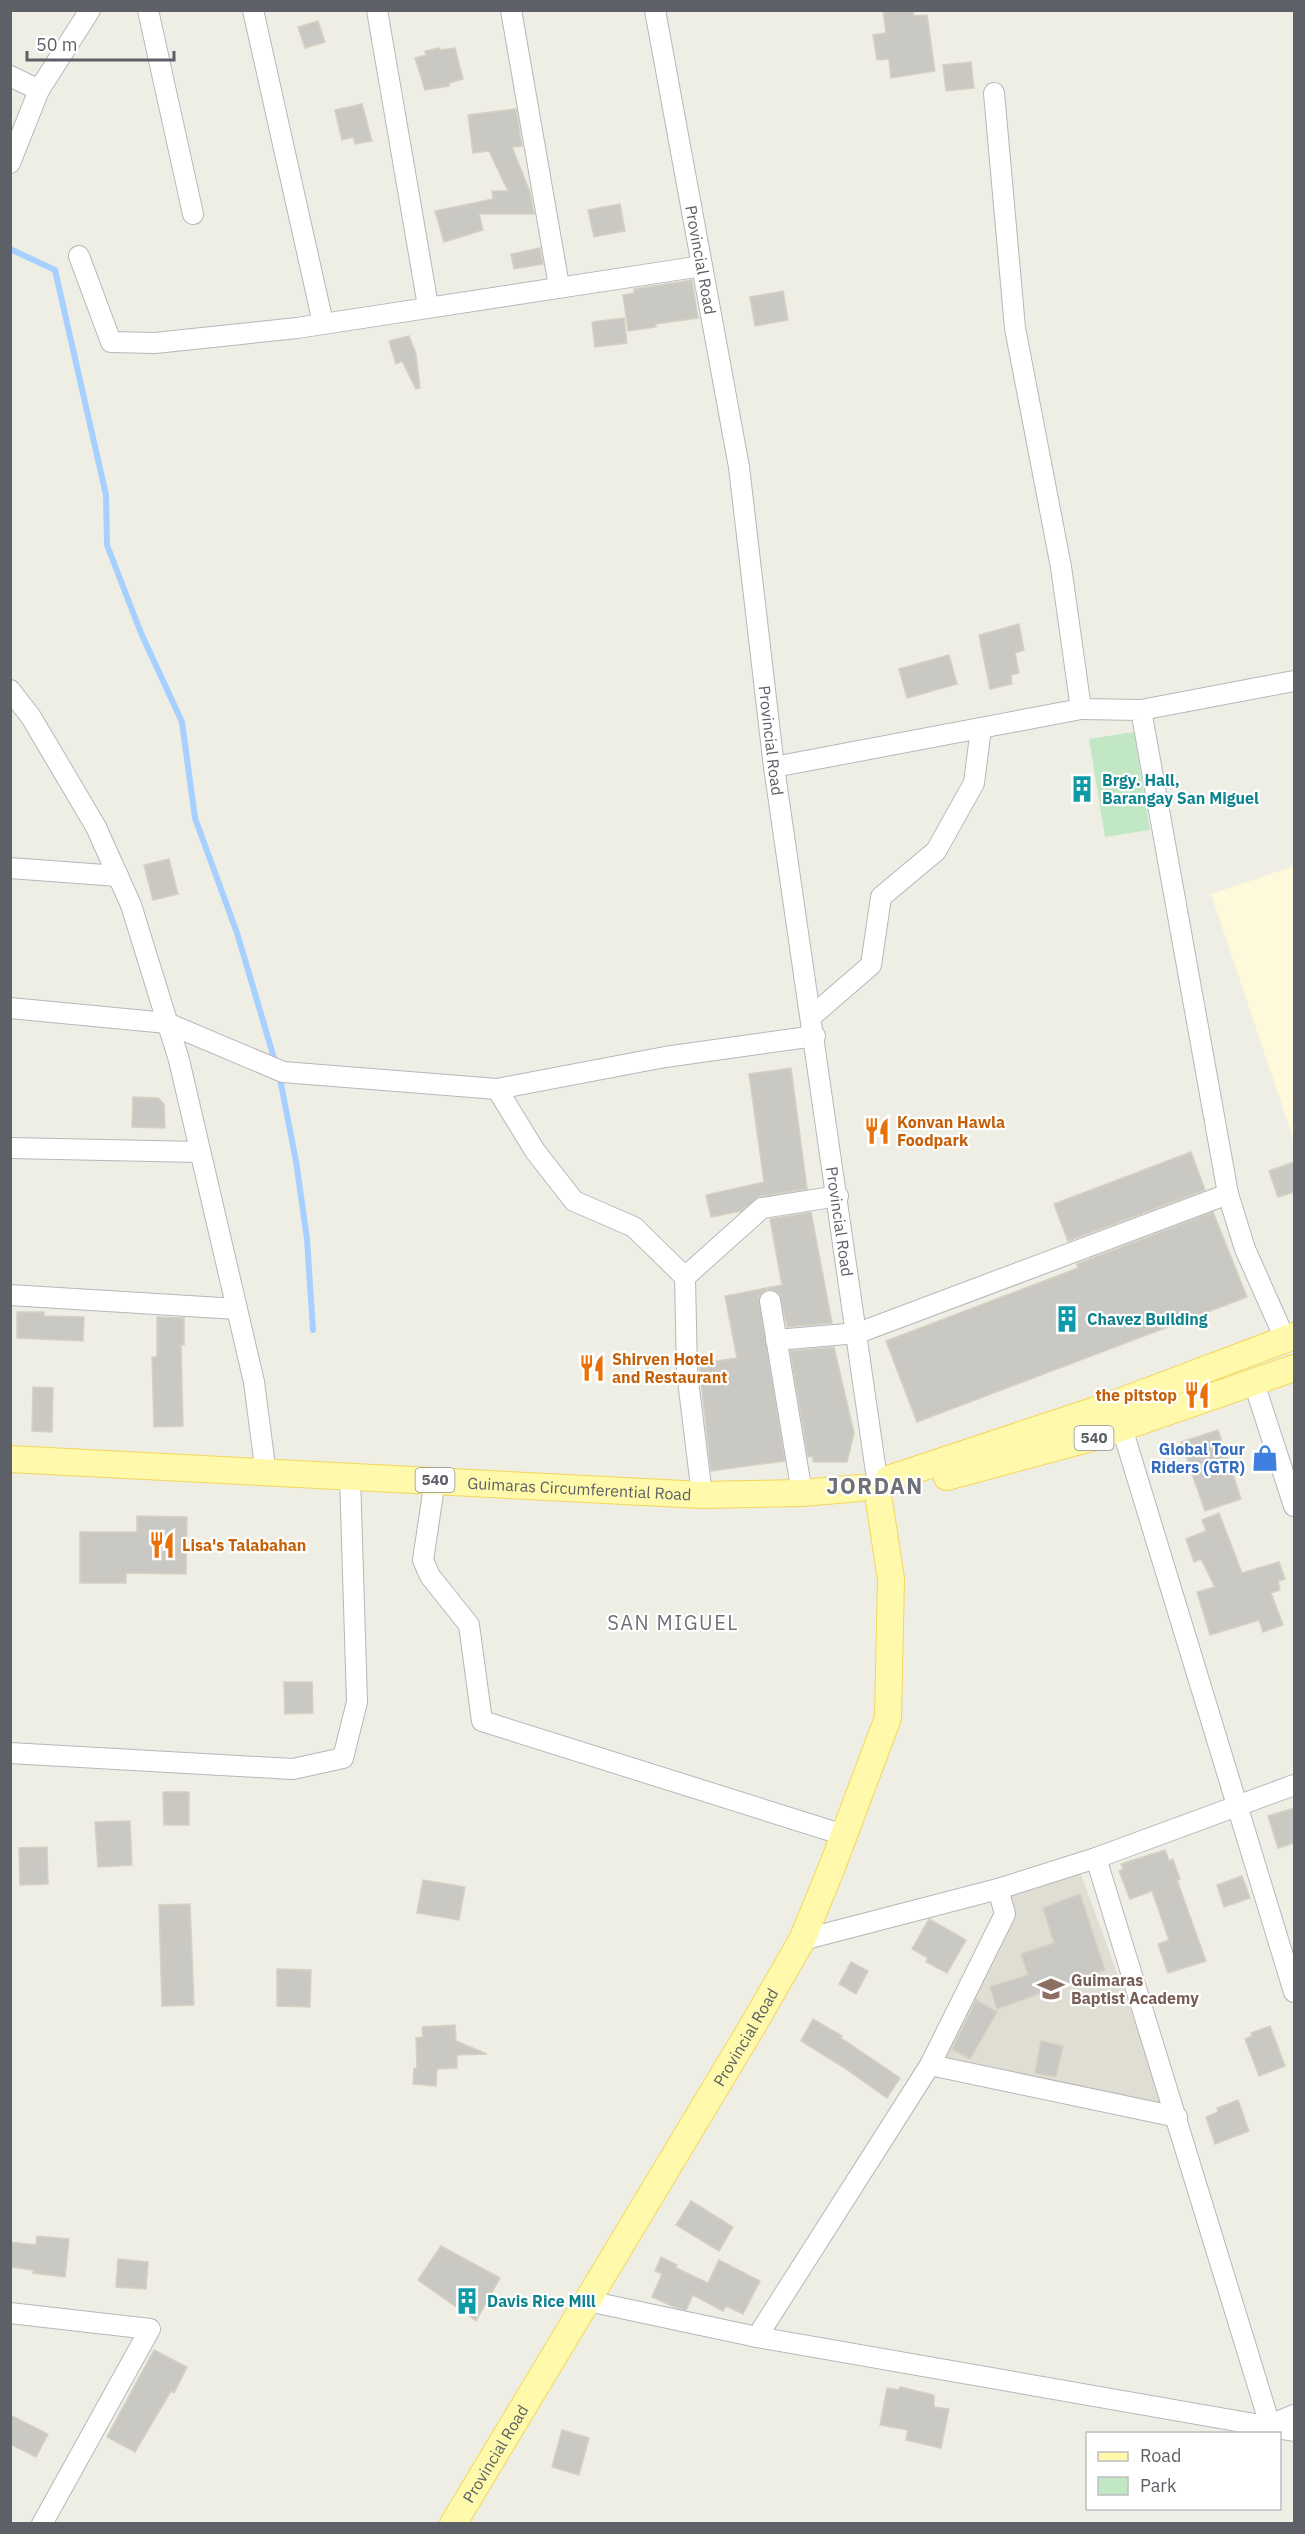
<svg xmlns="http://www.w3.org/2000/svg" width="1305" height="2534" viewBox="0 0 1305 2534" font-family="'IBM Plex Sans',sans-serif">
<rect width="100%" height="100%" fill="#efeee5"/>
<!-- commercial -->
<path fill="#fef9db" d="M1294 866V1141L1211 894Z"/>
<!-- education -->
<path fill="#e0ddd3" d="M1078 1866 1165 2104 943 2058 1014 1919 1009 1891Z"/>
<!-- green -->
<path fill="#c1e7c5" d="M1134 732 1150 830 1105 837 1089 739Z"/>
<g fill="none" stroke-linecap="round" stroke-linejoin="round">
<!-- stream -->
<g stroke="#a6d0ff" stroke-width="6">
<path d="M10 249 55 270 106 495 107 545 141 633 182 722 195 818 237 933 274 1058"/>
<path d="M280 1079 296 1161 307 1239 313 1330"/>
</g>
</g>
<!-- building -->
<g fill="#cac8c2" stroke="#d4d1c3" stroke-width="1.5">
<path d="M883 10H913L914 16 927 15 935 71 891 78 889 59 877 60 873 35 886 33Z"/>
<path d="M318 21 325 42 305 48 298 27Z"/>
<path d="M440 48V50L455 48 463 79 449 83V86L425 90 415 58 426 55 425 51Z"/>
<path d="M971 62 974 88 946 91 943 65Z"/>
<path d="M362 104 372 141 355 144 353 137 342 140 335 110Z"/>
<path d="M516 109 522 146 512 147 530 192 534 214H479L483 230 444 242 435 211 493 199 492 191H508L489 151 473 153 468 115Z"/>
<path d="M620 204 625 231 594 237 588 210Z"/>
<path d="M540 248 543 264 514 269 511 254Z"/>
<path d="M692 280 698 318 655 324 656 327 628 331 623 295 634 293V289Z"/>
<path d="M783 291 788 320 755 326 750 297Z"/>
<path d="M624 318 627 343 595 347 592 322Z"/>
<path d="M409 336 416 354 420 388 416 389 402 361 396 364 389 341Z"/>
<path d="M1019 624 1024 650 1015 653 1019 673 1011 675 1012 684 990 689 979 635Z"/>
<path d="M949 655 957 684 907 698 899 669Z"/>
<path d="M169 859 178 894 153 900 144 865Z"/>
<path d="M791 1068 807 1189 760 1196 741 1211 711 1217 706 1195 764 1182 749 1074Z"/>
<path d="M133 1097 158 1098 164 1104 165 1128 132 1127Z"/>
<path d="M1191 1152 1205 1190 1068 1241 1054 1204Z"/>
<path d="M1294 1162V1192L1278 1197 1269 1171Z"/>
<path d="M811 1212 832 1323 787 1327 779 1293 767 1289 759 1297 785 1461 711 1471 699 1364 737 1358 725 1296 782 1285 770 1219Z"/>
<path d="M1213 1212 1247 1297 917 1422 886 1341 1078 1268 1077 1264Z"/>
<path d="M17 1312H44V1316L84 1317 83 1341 17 1338Z"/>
<path d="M157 1317 184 1318V1345H181L183 1426 154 1427 152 1357H157Z"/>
<path d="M834 1347 854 1433 847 1462H813V1456L808 1457 790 1351Z"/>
<path d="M33 1387 53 1388 52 1432 32 1431Z"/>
<path d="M1218 1430 1241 1499 1205 1511 1181 1442Z"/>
<path d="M1219 1513 1242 1573 1279 1562 1285 1579 1278 1581 1280 1590 1271 1593 1283 1625 1263 1632 1259 1620 1210 1635 1197 1592 1215 1587 1201 1559 1194 1562 1186 1539 1206 1531 1202 1520Z"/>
<path d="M137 1516 187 1517 186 1574 126 1573V1583H80V1532H137Z"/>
<path d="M284 1682H312L313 1713 285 1714Z"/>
<path d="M163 1792H189V1825H164Z"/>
<path d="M1294 1808V1843L1278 1848 1268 1816Z"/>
<path d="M130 1821 132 1865 98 1867 95 1822Z"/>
<path d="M47 1847 48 1884 20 1885 19 1848Z"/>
<path d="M1165 1850 1169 1861 1173 1859 1180 1879 1177 1880 1206 1961 1168 1973 1158 1944 1169 1940 1152 1891 1130 1899 1119 1871 1123 1869 1121 1864Z"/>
<path d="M1242 1876 1250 1898 1224 1907 1217 1885Z"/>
<path d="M423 1880 465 1887 459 1920 417 1913Z"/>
<path d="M1080 1894 1105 1970 997 2009 990 1987 1028 1975 1021 1954 1054 1943 1043 1908Z"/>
<path d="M190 1904 194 2005 162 2006 159 1905Z"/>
<path d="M929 1919 966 1940 947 1973 926 1962 928 1958 912 1949Z"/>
<path d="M851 1962 868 1971 856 1994 839 1984Z"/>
<path d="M277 1969 311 1970 310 2007 277 2006Z"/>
<path d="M976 2000 997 2012 970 2059 952 2049Z"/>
<path d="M813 2019 842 2036 841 2038 900 2078 887 2098 843 2067 801 2041Z"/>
<path d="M455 2025 456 2041 487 2054 457 2055V2068L437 2069 436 2086 413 2084 414 2068 417 2069 416 2038 423 2037 422 2027Z"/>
<path d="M1270 2026 1285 2066 1259 2076 1245 2039 1252 2036 1251 2033Z"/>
<path d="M1041 2041 1063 2046 1056 2077 1035 2073Z"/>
<path d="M1238 2100 1249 2131 1215 2144 1206 2117 1218 2112 1217 2108Z"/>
<path d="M691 2201 733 2227 719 2251 676 2225Z"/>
<path d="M37 2236 69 2239 65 2277 33 2273 34 2270 10 2267V2242L36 2245Z"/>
<path d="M441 2246 500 2278 476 2321 418 2280Z"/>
<path d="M661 2257 677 2265 676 2268 708 2283 719 2260 760 2281 743 2314 726 2306 723 2311 693 2295 686 2310 674 2307 652 2297 662 2274 655 2271Z"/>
<path d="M118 2259 148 2262 146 2289 116 2287Z"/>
<path d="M154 2350 187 2367 174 2393 171 2391 135 2452 107 2437Z"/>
<path d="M900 2387 934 2395V2407L949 2409 941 2448 906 2440 908 2430 880 2425 887 2388 899 2390Z"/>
<path d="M10 2415 48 2434 36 2457 10 2444Z"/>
<path d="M562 2430 589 2438 579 2475 552 2467Z"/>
</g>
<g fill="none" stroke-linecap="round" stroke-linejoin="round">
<defs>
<g id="minor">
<path d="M148 10 193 214"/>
<path d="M253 10 323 323"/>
<path d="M377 10 428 306"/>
<path d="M511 10 559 286"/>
<path id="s1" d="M655 10 739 467 774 767 876 1472"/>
<path d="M10 76 39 90"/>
<path d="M994 93 1015 328 1061 567 1081 709 1141 710 1228 1194 1245 1249 1285 1339"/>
<path d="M10 163 39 90 90 10"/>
<path d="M79 256 111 342 155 343 297 328 702 266"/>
<path d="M10 690 31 717 96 827 131 905 179 1060 254 1382 266 1474"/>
<path d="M1141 710 1294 681"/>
<path d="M774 767 1081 709"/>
<path d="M10 868 118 876"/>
<path d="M10 1008 167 1023 283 1072 497 1089 665 1057 815 1036"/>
<path d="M812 1016 871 965 881 897 936 851 974 783 981 728"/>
<path d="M497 1089 535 1151 574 1201 634 1227 685 1277 687 1372 702 1495"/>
<path d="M10 1148 199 1152"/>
<path d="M685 1277 762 1208 838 1196"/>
<path d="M10 1295 237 1309"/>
<path d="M770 1301 802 1493"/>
<path d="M776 1340 858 1333 1228 1194"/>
<path d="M1254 1383 1294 1506"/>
<path d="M1122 1428 1294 1992"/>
<path d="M435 1480 423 1560 430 1576 469 1625 482 1721 844 1835"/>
<path d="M10 1753 293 1769 343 1758 357 1702 350 1476"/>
<path d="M1096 1858 1270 2425 1294 2415"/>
<path d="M802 1940 998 1889 1096 1858 1294 1785"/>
<path d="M930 2065 1177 2117"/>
<path d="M588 2301 757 2337 1294 2431"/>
<path d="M10 2313 150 2329 42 2524"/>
<path d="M757 2337 930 2065 1005 1914 998 1889"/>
</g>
<g id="major">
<path id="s2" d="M10 1459 702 1495 802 1493 860 1488"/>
<path d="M947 1477 1095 1437 1294 1368"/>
<path d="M888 1479 1114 1404 1294 1336"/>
<path id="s3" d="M453 2524 752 2027 802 1940 832 1867 888 1718 891 1579 879 1501"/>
</g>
</defs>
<!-- minor casing -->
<use href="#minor" stroke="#b6b7bc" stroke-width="22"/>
<!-- major casing -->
<use href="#major" stroke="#f4d75a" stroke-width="28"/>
<!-- minor -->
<use href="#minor" stroke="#fff" stroke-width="20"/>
<!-- major -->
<use href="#major" stroke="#fff9ab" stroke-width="26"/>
</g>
<!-- icons -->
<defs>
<symbol id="building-bare" viewBox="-9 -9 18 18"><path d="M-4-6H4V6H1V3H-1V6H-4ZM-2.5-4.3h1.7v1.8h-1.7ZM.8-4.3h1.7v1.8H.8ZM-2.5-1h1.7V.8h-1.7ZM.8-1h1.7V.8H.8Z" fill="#0f9aa8" stroke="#fff" stroke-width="2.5" paint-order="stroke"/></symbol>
<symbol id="restaurant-bare" viewBox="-9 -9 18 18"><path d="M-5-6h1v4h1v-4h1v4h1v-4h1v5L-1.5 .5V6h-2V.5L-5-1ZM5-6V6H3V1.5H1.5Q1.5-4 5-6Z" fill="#e8710a" stroke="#fff" stroke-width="2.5" paint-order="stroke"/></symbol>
<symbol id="shop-bare" viewBox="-9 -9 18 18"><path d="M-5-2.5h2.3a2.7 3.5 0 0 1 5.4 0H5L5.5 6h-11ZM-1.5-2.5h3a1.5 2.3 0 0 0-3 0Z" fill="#3f7fe0" stroke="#fff" stroke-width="2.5" paint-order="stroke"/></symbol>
<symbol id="school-bare" viewBox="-9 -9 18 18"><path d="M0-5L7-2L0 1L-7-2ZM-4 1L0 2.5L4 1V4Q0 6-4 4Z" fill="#8d6e63" stroke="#fff" stroke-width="2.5" paint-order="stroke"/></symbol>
</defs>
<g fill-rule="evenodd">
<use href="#building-bare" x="1063" y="770" width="38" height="38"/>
<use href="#restaurant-bare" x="858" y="1112" width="38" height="38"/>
<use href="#building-bare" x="1048" y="1300" width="38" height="38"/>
<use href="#restaurant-bare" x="573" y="1349" width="38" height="38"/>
<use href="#restaurant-bare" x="1178" y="1376" width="38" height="38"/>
<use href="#shop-bare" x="1246" y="1439" width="38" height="38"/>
<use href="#restaurant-bare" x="143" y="1526" width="38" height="38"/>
<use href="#school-bare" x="1032" y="1970" width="38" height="38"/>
<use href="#building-bare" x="448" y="2282" width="38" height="38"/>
</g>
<g text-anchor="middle" stroke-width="4.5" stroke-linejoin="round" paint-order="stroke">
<!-- shield labels -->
<g fill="#fff" stroke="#8e9094" stroke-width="1.5">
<rect x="1074.5" y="1426" width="39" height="24" rx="4.5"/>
<rect x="415.5" y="1468" width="39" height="24" rx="4.5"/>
</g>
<g font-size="15" font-weight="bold" fill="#5d6066">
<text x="1094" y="1443">540</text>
<text x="435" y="1485">540</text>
</g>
<!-- street labels -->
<g font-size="16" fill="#5d6066" stroke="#fff">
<text dy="6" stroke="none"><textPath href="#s1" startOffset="254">Provincial Road</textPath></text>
<text dy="6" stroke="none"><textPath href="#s1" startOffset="740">Provincial Road</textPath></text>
<text dy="6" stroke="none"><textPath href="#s1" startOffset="1226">Provincial Road</textPath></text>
<text dy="6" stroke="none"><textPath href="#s2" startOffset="570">Guimaras Circumferential Road</textPath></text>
<text dy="6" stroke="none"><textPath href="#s3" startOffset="568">Provincial Road</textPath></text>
<text dy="6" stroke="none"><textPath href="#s3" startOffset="82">Provincial Road</textPath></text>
</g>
<!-- culture labels -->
<g font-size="16" font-weight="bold" fill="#0d838f" stroke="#fff" text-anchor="start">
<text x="1102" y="786">Brgy. Hall,<tspan x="1102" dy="18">Barangay San Miguel</tspan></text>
<text x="1087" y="1325">Chavez Building</text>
<text x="487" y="2307">Davis Rice Mill</text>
</g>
<!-- food labels -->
<g font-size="16" font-weight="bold" fill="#c56008" stroke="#fff" text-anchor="start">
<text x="897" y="1128">Konvan Hawla<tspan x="897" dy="18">Foodpark</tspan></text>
<text x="612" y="1365">Shirven Hotel<tspan x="612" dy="18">and Restaurant</tspan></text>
<text x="1177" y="1401" text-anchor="end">the pitstop</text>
<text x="182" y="1551">Lisa's Talabahan</text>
</g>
<!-- shop labels -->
<g font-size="16" font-weight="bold" fill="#366cbe" stroke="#fff" text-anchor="end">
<text x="1245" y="1455">Global Tour<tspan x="1245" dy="18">Riders (GTR)</tspan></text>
</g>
<!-- education labels -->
<g font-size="16" font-weight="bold" fill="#785e54" stroke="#fff" text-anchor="start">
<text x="1071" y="1986">Guimaras<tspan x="1071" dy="18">Baptist Academy</tspan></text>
</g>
<!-- quarter labels -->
<g font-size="20" letter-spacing="1.5" fill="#6e7278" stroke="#fff">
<text x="673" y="1630">SAN MIGUEL</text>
</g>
<!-- district labels -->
<g font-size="22" font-weight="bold" letter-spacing="1.5" fill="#6e7278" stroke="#fff">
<text x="875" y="1494">JORDAN</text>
</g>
</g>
<!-- border -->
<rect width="1305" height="2534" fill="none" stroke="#5d6066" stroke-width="24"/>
<!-- legend -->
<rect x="1086" y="2432" width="195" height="78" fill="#ffffff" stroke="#bebfc2" stroke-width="1.5"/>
<rect x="1098" y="2452" width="30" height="9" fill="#fff9ab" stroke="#bebfc2" stroke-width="1.5"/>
<text x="1140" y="2462" font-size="18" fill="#5d6066">Road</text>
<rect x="1098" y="2477" width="30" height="18" fill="#c1e7c5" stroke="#bebfc2" stroke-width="1.5"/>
<text x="1140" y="2492" font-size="18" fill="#5d6066">Park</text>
<!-- scale -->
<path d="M27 51v9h147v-9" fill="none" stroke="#5d6066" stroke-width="3"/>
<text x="36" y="51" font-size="18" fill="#5d6066" stroke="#ffffff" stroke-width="4.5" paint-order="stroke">50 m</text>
</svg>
